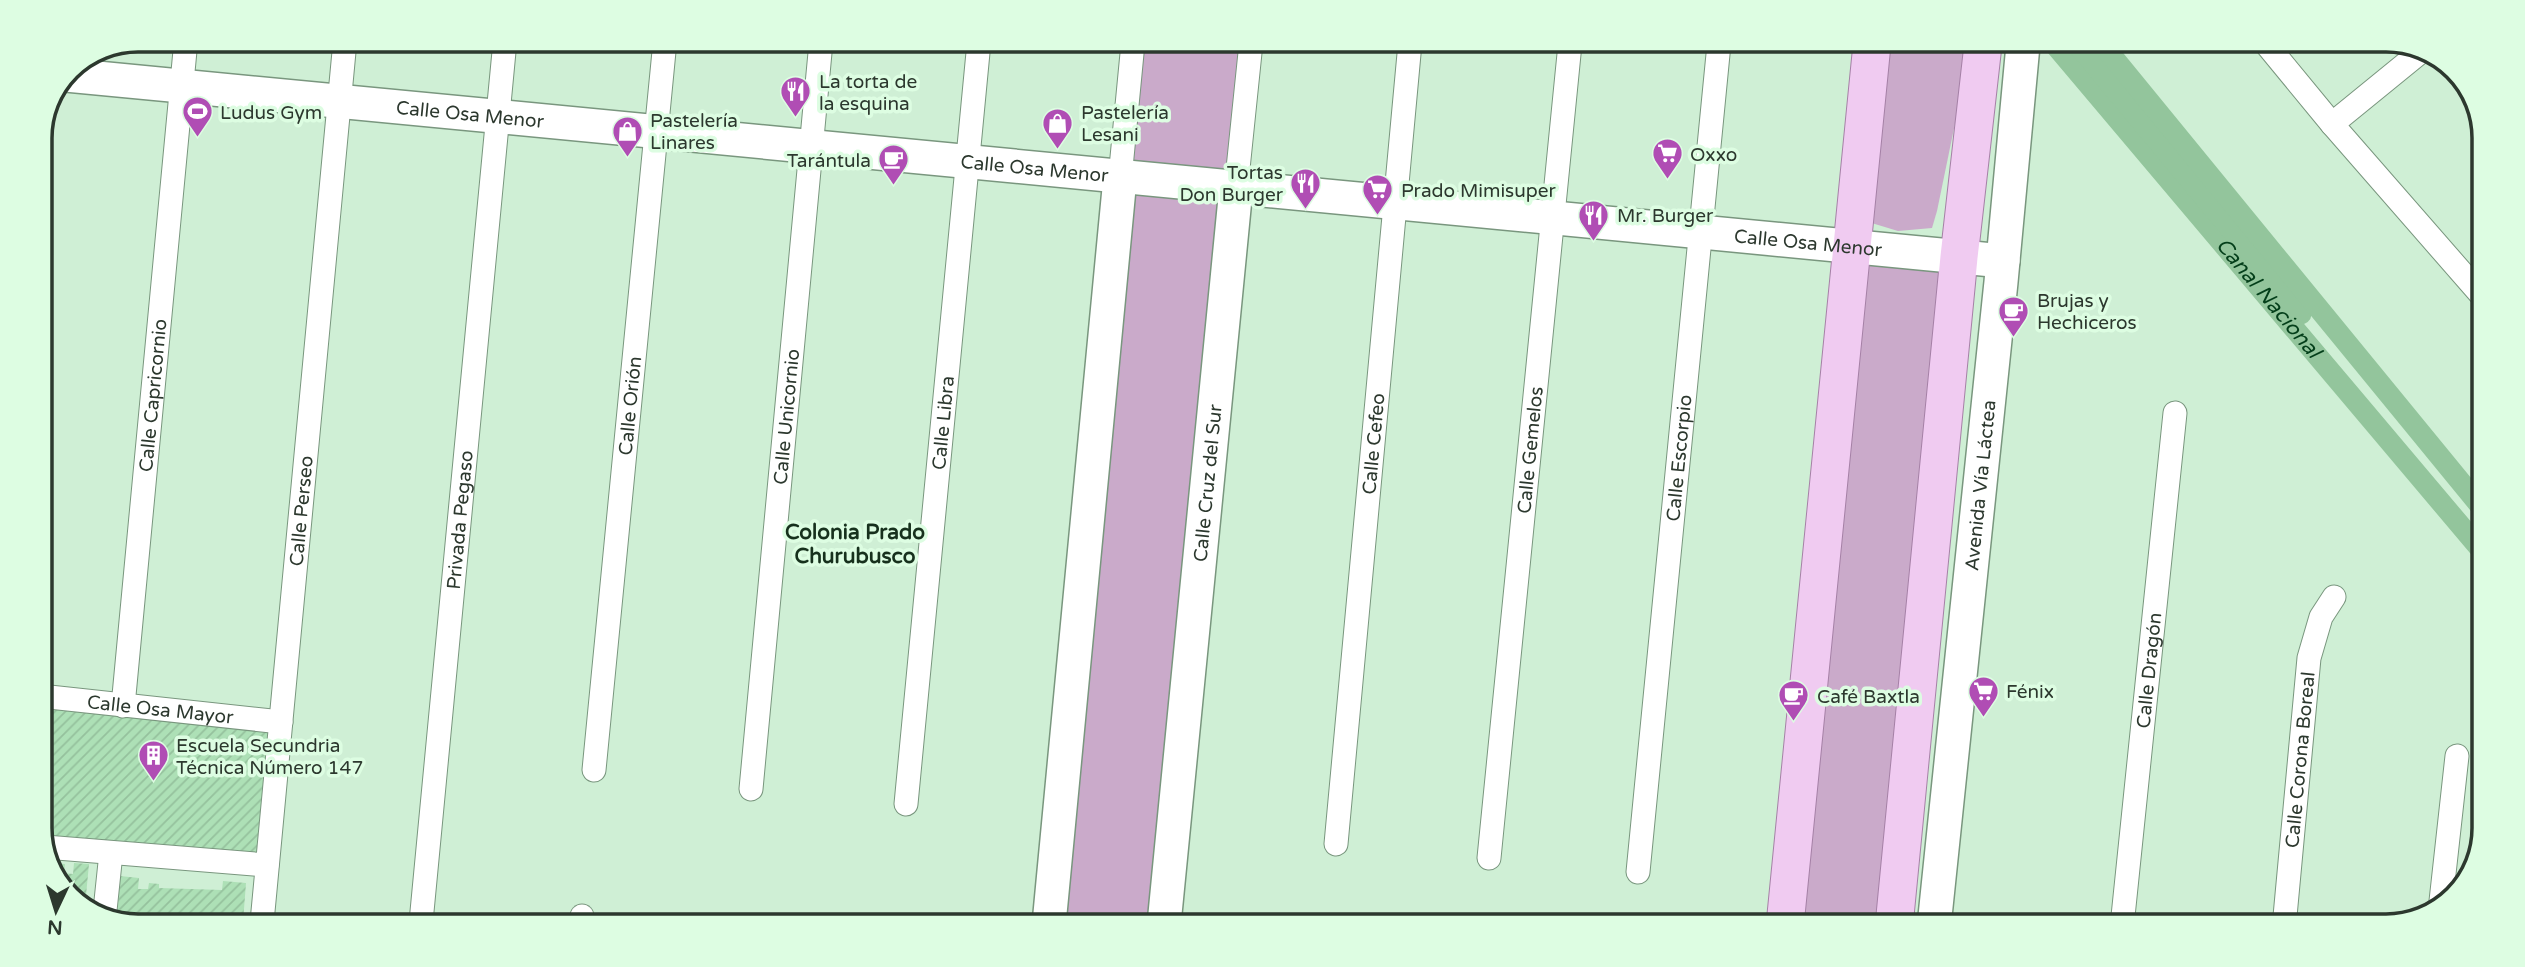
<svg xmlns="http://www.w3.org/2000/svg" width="2525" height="967" viewBox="0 0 2525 967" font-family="'Varela Round',sans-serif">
<defs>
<pattern id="building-hatch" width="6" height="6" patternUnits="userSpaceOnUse" patternTransform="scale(1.75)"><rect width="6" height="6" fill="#ade0b6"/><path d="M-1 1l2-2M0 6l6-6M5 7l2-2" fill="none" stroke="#95c19d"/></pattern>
</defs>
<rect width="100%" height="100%" fill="#cfefd5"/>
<!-- park -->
<g fill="#caaaca">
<path d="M1141 43H1245L1154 924H1055Z"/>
<path d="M1885 44 1968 45 1966 70 1937 211 1932 228 1898 231 1865 221Z"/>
<path d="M1853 261 1946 270 1883 926 1795 925Z"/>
</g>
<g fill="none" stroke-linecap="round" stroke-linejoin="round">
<!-- canal -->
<g stroke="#93c59c" stroke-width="21">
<path id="s1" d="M2055 45 2482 551"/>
<path d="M2078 45 2301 314"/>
<path d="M2103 45 2482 508"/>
</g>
</g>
<!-- building -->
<g fill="url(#building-hatch)">
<path d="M40 704 270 731 260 855 41 837Z"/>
<path d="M51 863 65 864 64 873 73 874 74 863 89 864 85 906 60 888Z"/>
<path d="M120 876 139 878 138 889H148L149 883 159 884V888L222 890 223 881 246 883 243 922 117 921Z"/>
</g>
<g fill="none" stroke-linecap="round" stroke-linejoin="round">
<defs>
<g id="street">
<path d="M2267 45 2332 124 2483 297"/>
<path d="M2332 124 2424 49"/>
<path d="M1120 178 1133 43"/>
<path d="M1236 188 1251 43"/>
<path id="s2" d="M40 696 281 722"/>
<path id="s3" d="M123 706 186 40"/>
<path id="s4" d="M594 770 665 41"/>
<path id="s5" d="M751 789 821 42"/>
<path id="s6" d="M906 804 979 42"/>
<path id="s7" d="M1336 844 1410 43"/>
<path d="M45 847 267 865"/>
<path id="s8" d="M1489 858 1570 44"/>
<path id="s9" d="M1638 872 1719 44"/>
<path d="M2440 910 2457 756"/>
<path d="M104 920 111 853"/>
<path id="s10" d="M262 922 345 41"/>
<path id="s11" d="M421 922 505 41"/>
<path d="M582 923V916"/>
<path id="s12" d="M2122 926 2175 413"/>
<path id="s13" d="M2284 927 2309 658 2321 617 2334 597"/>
</g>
<g id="secondary">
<path id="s14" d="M66 75 2003 261"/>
<path d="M1049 924 1120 178"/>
<path id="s15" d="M1164 924 1236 188"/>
<path id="s16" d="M1934 926 2001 282 2023 45"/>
</g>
<g id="primary">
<path d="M1785 925 1872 44"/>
<path d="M1894 926 1959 257 1983 45"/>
</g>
</defs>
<!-- street casing -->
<use href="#street" stroke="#79967e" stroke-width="25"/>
<!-- secondary casing -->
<use href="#secondary" stroke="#79967e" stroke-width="36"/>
<!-- primary casing -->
<use href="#primary" stroke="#a581a6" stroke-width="39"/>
<!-- street -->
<use href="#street" stroke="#fff" stroke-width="23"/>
<!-- secondary -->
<use href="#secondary" stroke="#fff" stroke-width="33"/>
<!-- primary -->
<use href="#primary" stroke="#f0cbf1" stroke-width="37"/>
</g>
<!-- icons -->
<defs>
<symbol id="restaurant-pin" viewBox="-11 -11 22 30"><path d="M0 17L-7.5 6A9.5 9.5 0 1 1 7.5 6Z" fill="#b04db4" stroke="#ddfde2"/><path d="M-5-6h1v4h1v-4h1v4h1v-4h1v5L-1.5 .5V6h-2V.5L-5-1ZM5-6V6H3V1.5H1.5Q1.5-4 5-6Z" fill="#fff"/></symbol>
<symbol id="stadium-pin" viewBox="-11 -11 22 30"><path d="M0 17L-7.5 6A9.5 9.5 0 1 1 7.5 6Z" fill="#b04db4" stroke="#ddfde2"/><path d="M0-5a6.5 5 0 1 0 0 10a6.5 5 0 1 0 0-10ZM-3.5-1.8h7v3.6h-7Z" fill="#fff"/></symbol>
<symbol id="shop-pin" viewBox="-11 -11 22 30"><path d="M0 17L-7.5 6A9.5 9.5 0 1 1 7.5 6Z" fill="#b04db4" stroke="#ddfde2"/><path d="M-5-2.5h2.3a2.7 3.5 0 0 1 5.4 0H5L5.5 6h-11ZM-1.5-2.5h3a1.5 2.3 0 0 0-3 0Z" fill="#fff"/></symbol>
<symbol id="supermarket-pin" viewBox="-11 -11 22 30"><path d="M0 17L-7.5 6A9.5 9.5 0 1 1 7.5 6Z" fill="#b04db4" stroke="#ddfde2"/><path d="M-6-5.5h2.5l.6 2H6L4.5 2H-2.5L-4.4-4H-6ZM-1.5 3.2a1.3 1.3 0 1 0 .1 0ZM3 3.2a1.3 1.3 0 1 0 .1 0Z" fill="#fff"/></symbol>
<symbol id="cafe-pin" viewBox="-11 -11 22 30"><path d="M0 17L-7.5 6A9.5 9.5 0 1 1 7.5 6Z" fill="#b04db4" stroke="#ddfde2"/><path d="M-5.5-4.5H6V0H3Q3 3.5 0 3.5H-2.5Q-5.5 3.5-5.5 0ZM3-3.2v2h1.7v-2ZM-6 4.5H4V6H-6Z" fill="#fff"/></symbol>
<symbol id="building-pin" viewBox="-11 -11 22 30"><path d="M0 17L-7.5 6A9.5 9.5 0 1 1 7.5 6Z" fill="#b04db4" stroke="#ddfde2"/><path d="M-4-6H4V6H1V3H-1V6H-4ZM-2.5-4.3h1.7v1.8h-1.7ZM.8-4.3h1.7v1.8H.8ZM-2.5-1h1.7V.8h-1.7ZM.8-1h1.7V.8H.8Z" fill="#fff"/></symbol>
</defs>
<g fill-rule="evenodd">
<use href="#restaurant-pin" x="778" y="74" width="35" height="47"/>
<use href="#stadium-pin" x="180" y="94" width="35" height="47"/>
<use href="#shop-pin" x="1040" y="106" width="35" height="47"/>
<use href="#shop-pin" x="610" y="114" width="35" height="47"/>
<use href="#supermarket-pin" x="1650" y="136" width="35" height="47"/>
<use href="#cafe-pin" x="876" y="142" width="35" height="47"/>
<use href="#restaurant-pin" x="1288" y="166" width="35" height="47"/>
<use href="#supermarket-pin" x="1360" y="172" width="35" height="47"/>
<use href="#restaurant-pin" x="1576" y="198" width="35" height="47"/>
<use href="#cafe-pin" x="1996" y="294" width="35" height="47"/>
<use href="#supermarket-pin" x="1966" y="674" width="35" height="47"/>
<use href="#cafe-pin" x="1776" y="678" width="35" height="47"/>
<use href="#building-pin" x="136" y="738" width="35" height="47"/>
</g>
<g text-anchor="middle" stroke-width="7" stroke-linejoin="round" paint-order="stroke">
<!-- poi labels -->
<g font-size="19" fill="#2c382e" stroke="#ddfde2" text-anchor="start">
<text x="819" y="88">La torta de<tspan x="819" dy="22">la esquina</tspan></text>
<text x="220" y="119">Ludus Gym</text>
<text x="1081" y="119">Pastelería<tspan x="1081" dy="22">Lesani</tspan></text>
<text x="650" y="127">Pastelería<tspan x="650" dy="22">Linares</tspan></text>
<text x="1690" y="161">Oxxo</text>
<text x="871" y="167" text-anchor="end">Tarántula</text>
<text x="1283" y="179" text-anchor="end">Tortas<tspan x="1283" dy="22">Don Burger</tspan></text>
<text x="1401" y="197">Prado Mimisuper</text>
<text x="1617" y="222">Mr. Burger</text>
<text x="2037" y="307">Brujas y<tspan x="2037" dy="22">Hechiceros</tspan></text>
<text x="2006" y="698">Fénix</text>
<text x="1817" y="703">Café Baxtla</text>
<text x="176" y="752">Escuela Secundria<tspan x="176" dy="22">Técnica Número 147</tspan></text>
</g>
<!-- street labels -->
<g font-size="19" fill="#2c382e" stroke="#ddfde2">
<text dy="7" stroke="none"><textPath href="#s14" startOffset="406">Calle Osa Menor</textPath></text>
<text dy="7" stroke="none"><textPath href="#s14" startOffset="973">Calle Osa Menor</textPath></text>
<text dy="7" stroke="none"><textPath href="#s14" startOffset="1750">Calle Osa Menor</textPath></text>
<text dy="7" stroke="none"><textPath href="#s3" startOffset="312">Calle Capricornio</textPath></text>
<text dy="7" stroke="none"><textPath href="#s4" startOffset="366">Calle Orión</textPath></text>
<text dy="7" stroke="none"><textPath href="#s5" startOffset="374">Calle Unicornio</textPath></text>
<text dy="7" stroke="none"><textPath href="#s6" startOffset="383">Calle Libra</textPath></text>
<text dy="7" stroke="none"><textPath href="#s7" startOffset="402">Calle Cefeo</textPath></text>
<text dy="7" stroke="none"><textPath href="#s8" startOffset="410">Calle Gemelos</textPath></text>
<text dy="7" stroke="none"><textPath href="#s9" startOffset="416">Calle Escorpio</textPath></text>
<text dy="7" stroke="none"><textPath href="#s15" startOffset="443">Calle Cruz del Sur</textPath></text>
<text dy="7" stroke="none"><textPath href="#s16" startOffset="443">Avenida Vía Láctea</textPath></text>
<text dy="7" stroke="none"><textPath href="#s10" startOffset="413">Calle Perseo</textPath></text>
<text dy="7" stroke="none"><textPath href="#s11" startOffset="404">Privada Pegaso</textPath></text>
<text dy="7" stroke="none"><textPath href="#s12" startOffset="257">Calle Dragón</textPath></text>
<text dy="7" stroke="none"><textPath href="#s2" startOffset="121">Calle Osa Mayor</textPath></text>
<text dy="7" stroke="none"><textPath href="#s13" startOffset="168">Calle Corona Boreal</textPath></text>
</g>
<!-- water labels -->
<g font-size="21" font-style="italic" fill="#043f1a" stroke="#ddfde2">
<text dy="7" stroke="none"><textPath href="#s1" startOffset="331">Canal Nacional</textPath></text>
</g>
<!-- neighbourhood labels -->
<g font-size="21" font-weight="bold" fill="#17311d" stroke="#ddfde2">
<text x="855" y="539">Colonia Prado<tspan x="855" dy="24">Churubusco</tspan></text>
</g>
</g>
<!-- crop -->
<path d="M0 0H2525V967H0ZM138 52H2386A86 86 0 0 1 2472 138V828A86 86 0 0 1 2386 914H138A86 86 0 0 1 52 828V138A86 86 0 0 1 138 52Z" fill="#ddfde2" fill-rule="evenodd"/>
<path fill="none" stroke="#2c382e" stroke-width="3.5" d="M138 52H2386A86 86 0 0 1 2472 138V828A86 86 0 0 1 2386 914H138A86 86 0 0 1 52 828V138A86 86 0 0 1 138 52Z"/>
<!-- north arrow -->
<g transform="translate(56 911) rotate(184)" stroke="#ddfde2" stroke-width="5" paint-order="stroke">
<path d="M0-5L12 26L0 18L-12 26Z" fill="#2c382e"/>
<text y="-10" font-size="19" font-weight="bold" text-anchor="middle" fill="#2c382e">N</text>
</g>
</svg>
